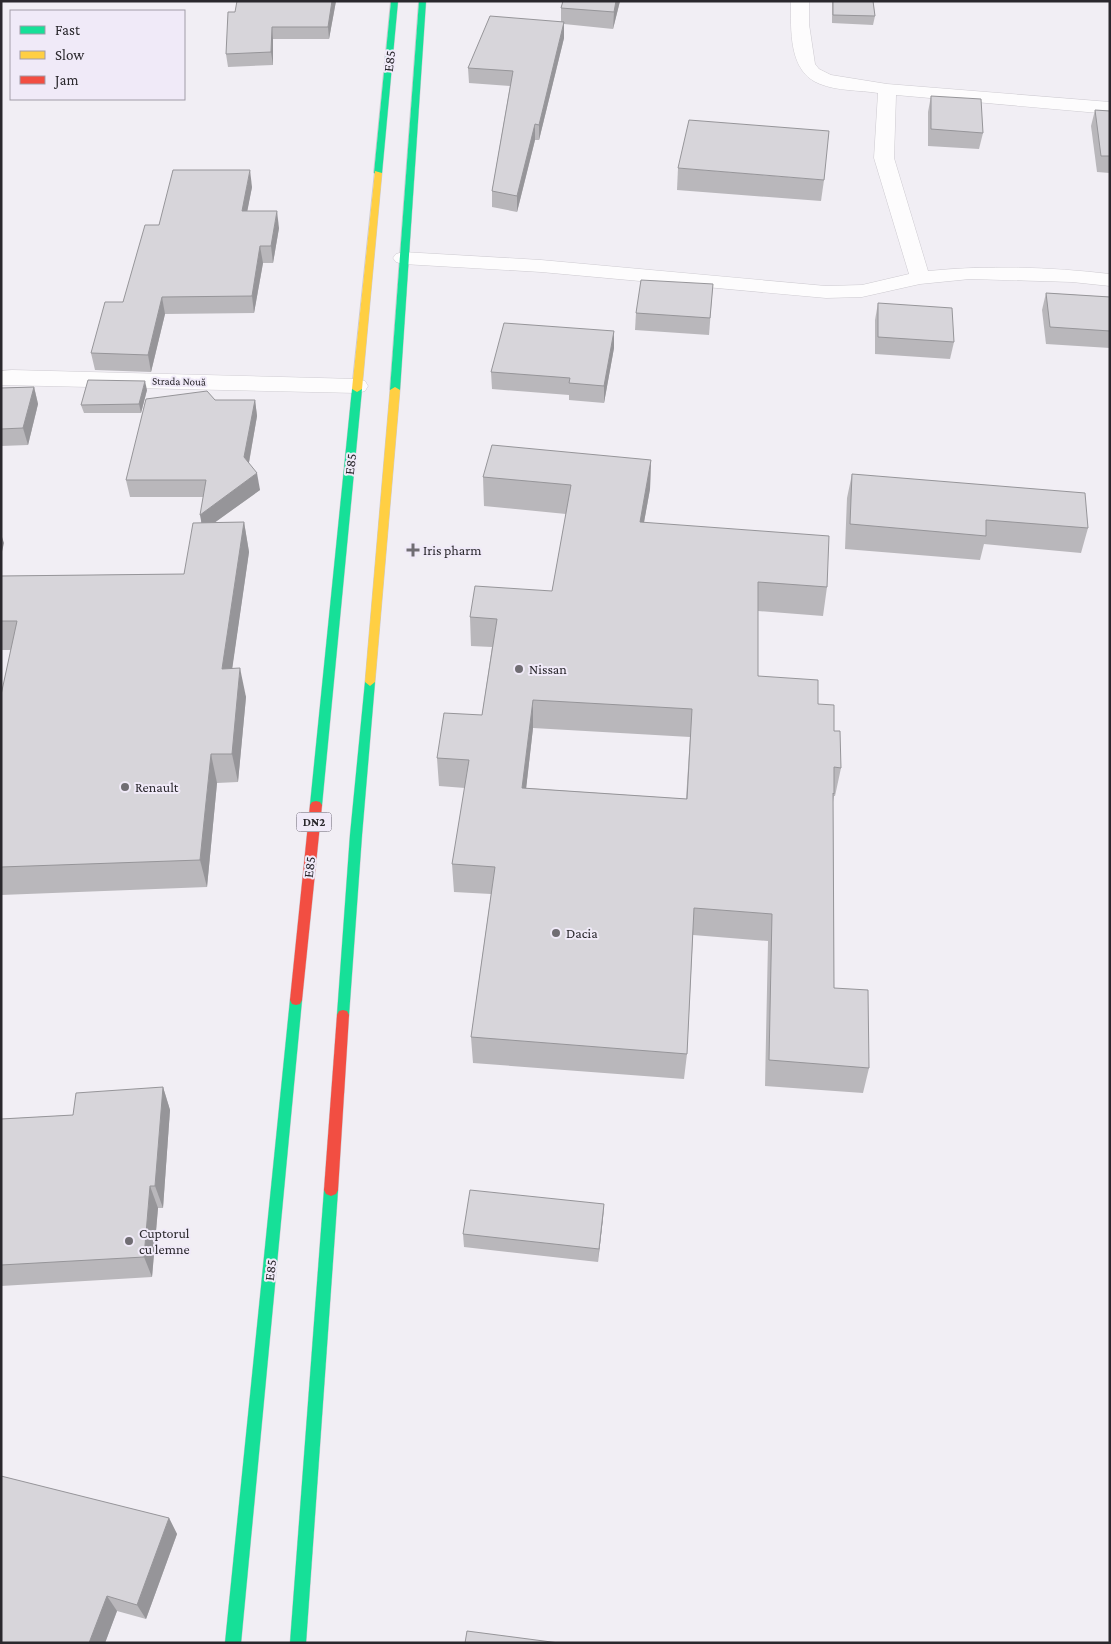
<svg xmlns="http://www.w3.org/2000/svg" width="1111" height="1644" viewBox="0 0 1111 1644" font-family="'Crimson Pro',serif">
<rect width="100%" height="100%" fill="#f1eef4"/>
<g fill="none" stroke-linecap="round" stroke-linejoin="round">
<defs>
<g id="street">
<path d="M791 1H809V24L815 64 819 69 831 75 887 84 1110 102V114L896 95 894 158 928 271C988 265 1049 267 1110 274V286L1072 282 970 279 920 284 862 297 826 298 541 272 403 264 396 262 393 258 396 254 403 252 541 260 826 286 862 285 909 274 874 158 878 93C859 90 837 91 820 84 788 72 791 30 791 1Z"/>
<path d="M12 370 357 379 365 381 368 386 365 391 357 393 1 385V371Z"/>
</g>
<g id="fast">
<path d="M391 1H398L382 173 378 175 374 173Z"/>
<path d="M419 1H426L400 390 395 393 390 390Z"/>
<path d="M357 386 362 389 322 805 320 808H312L310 805 352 389Z"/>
<path d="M370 678 375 682 362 835 349 1015 347 1019 343 1020 339 1019 337 1015 350 835 365 682Z"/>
<path d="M296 995 300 996 302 1000 241 1643H225L290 1000 292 996Z"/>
<path d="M331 1184 336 1186 338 1190 306 1643H290L324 1190 326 1186Z"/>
</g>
<g id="slow">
<path d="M375 171 382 173 362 389 357 392 352 389Z"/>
<path d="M395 387 400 390 375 682 370 686 365 682 390 390Z"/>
</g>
<g id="jam">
<path d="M316 801 320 802 322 805 302 1000 300 1004 296 1005 292 1004 290 1000 310 805 312 802Z"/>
<path d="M343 1010 347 1011 349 1015 338 1190 336 1194 331 1196 326 1194 324 1190 337 1015 339 1011Z"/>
</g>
</defs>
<!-- street casing -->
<use href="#street" stroke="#cdcad0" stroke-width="1"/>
<!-- fast casing -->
<use href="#fast" stroke="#cdcad0" stroke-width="1"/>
<!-- slow casing -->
<use href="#slow" stroke="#cdcad0" stroke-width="1"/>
<!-- jam casing -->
<use href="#jam" stroke="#cdcad0" stroke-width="1"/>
<!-- street -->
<use href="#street" fill="#fdfcfd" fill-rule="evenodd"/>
<!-- fast -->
<use href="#fast" fill="#16e098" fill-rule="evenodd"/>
<!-- slow -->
<use href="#slow" fill="#ffcf43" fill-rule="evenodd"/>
<!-- jam -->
<use href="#jam" fill="#f24e42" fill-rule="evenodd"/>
</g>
<!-- wall -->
<g fill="#b9b7bb" fill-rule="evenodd">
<path d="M336 1 329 39H273V65L228 67 226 54 235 12Z"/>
<path d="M563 1H620L613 29 564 24V38L539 140H535L517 212 492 207V191L510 86 469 83 468 68 561 22V8Z"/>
<path d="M832 1H873L875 16 873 25 832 23Z"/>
<path d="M931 96 983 133 979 149 928 146V112Z"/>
<path d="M1095 110 1110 111V173L1097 172 1091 126Z"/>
<path d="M678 168 824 180 821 201 677 190Z"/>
<path d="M252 187 247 211 279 228 273 263H263L254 313 165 314 151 372 95 370 91 353 123 302 159 225Z"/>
<path d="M713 284 709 335 635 330 636 313Z"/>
<path d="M1046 293 1110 297V348L1046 344 1042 310Z"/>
<path d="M878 303 954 342 950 359 875 354V320Z"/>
<path d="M614 331V348L604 403 569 400V395L492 389 491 372Z"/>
<path d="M34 387 38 404 28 445 1 446V388Z"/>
<path d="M147 390 141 413H84L81 405Z"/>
<path d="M215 400H255L257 416 249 463 260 490 215 522H244L249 552 232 668 246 697 238 782 217 783 207 887 1 895V695L11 650H1V576L184 574 201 523 203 497H130L126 480Z"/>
<path d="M651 460 650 489 644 522 827 587 823 616 758 611V676L818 704 834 731 841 768 835 796H834L833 802 834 988 869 1068 863 1093 765 1086 768 941 693 935 687 1054 684 1079 473 1063 471 1037 491 894 454 892 452 864 465 788 439 786 437 758 482 715 492 647 471 646 470 617 552 591 566 514 484 506 483 477ZM533 728 690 737 686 799 526 788Z"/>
<path d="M852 474 1088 528 1081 553 984 544 980 560 845 549 847 498Z"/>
<path d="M163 1087 170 1110 163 1208H158L152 1277 1 1286V1119L73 1115Z"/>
<path d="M604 1204 603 1218 598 1262 464 1247 463 1234Z"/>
<path d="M169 1518 177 1534 146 1619 117 1611 105 1643H1Z"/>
</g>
<!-- shaded-wall -->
<g fill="#969599">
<path d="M332 1H336L329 39 328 27Z"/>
<path d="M616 1H620L613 29 614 12Z"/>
<path d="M564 22V38L539 140V125Z"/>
<path d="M272 27 273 39V65L271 52Z"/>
<path d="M535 124V140L517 212V196Z"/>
<path d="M250 170 252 187 244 228 242 211Z"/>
<path d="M277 211 279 228 273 263 271 246Z"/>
<path d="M260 246 263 263 254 313 252 296Z"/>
<path d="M162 297 165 314 151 372 148 355Z"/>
<path d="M614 331V348L604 403V386Z"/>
<path d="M145 381 147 390 141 413 139 404Z"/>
<path d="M34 387 38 404 28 445 23 428Z"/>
<path d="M255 400 257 416 247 473 244 457Z"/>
<path d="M651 460 650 489 639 550 640 522Z"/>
<path d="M257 473 260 490 203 531 200 515Z"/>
<path d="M244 522 249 552 228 698 222 669Z"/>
<path d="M1 534 4 543 1 556Z"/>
<path d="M240 668 246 697 238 782 232 754Z"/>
<path d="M533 700V728L523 816 522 788Z"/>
<path d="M211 754 217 783 207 887 200 860Z"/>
<path d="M163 1087 170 1110 163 1208 155 1186Z"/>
<path d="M150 1186 158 1208 152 1277 144 1257Z"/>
<path d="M604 1204 603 1218 598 1262 599 1249Z"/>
<path d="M169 1518 177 1534 146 1619 137 1605Z"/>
<path d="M107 1596 117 1611 105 1643H89Z"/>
</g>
<!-- building -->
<g fill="#d7d5da" stroke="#969599" fill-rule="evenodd">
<path d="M237 1H332L328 27H272L271 52 226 54 228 12H235Z"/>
<path d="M563 1H616L614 12 561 8Z"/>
<path d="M833 1H873L875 16 833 15Z"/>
<path d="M490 16 564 22 539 125 535 124 517 196 492 191 513 71 468 68Z"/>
<path d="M931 96 981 99 983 133 931 129Z"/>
<path d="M1095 110 1110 111V156H1101Z"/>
<path d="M689 120 829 131 824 180 678 168Z"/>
<path d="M173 170H250L242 211H277L271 246H260L252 296 162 297 148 355 91 353 105 302H123L145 225H159Z"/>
<path d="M641 280 713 284 710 318 636 313Z"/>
<path d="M1046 293 1110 297V331L1050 327Z"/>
<path d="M878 303 952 308 954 342 878 337Z"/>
<path d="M504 323 614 331 604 386 569 383 570 378 491 372Z"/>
<path d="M88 380 145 381 139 404 81 405Z"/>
<path d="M34 387 23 428 1 429V388Z"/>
<path d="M207 391 215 400H255L244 457 257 473 200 515 206 480H126L146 399Z"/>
<path d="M492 445 651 460 640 522 829 536 827 587 758 582V676L818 680V704L834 705V731H840L841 768 834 767V794L833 793 834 988 868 990 869 1068 769 1060 772 914 694 908 687 1054 471 1037 495 867 452 864 469 760 437 758 444 713 482 715 497 619 470 617 475 586 552 591 571 485 483 477ZM533 700 692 709 687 799 522 788Z"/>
<path d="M852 474 1085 493 1088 528 986 520V536L850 524Z"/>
<path d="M244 522 222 669 240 668 232 754H211L200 860 1 867V695L17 621H1V576L184 574 193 523Z"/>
<path d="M163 1087 155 1186H150L144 1257 1 1265V1119L73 1115 76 1093Z"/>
<path d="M470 1190 604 1204 599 1249 463 1234Z"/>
<path d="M1 1476 169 1518 137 1605 107 1596 89 1643H1Z"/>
<path d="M467 1631 559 1643H465Z"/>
</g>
<!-- markers -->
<g fill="#706d73" stroke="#f0eaf8" stroke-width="2">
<path d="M410.5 542.5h5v5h5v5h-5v5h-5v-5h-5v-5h5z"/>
<circle cx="519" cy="669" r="5"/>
<circle cx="125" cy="787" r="5"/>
<circle cx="556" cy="933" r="5"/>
<circle cx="129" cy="1241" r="5"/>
</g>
<g text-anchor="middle" stroke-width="4" stroke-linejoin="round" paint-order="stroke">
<!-- far-street labels -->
<g font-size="11" fill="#2a282d" stroke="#f0eaf8">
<text transform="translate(179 381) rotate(1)" y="4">Strada Nouă</text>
</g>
<!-- shield labels -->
<rect fill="#f0eaf8" stroke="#65626a" stroke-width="1" x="296.5" y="812.5" width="35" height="19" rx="4"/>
<g font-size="12" font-weight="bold" fill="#2a282d">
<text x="314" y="826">DN2</text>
</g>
<!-- street labels -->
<g font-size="14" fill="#2a282d" stroke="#f0eaf8">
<text transform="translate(389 61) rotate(-84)" y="5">E85</text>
<text transform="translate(350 464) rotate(-84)" y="5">E85</text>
<text transform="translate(309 867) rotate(-84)" y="5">E85</text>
<text transform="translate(270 1270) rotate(-84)" y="5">E85</text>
</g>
<!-- poi labels -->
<g font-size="14" fill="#2a282d" stroke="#f0eaf8" text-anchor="start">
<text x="423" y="555">Iris pharm</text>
<text x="529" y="674">Nissan</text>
<text x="135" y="792">Renault</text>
<text x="566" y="938">Dacia</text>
<text x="139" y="1238">Cuptorul<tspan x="139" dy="16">cu lemne</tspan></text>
</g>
</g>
<!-- border -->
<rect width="1111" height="1644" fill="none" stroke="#2a282d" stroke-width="5"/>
<!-- legend -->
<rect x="10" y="10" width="175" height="90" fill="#f0eaf8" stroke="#a19ca7"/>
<rect x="20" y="26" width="25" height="8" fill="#16e098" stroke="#a19ca7"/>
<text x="55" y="35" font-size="15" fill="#2a282d">Fast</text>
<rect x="20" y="51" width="25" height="8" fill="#ffcf43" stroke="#a19ca7"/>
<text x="55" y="60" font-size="15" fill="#2a282d">Slow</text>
<rect x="20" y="76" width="25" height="8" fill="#f24e42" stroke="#a19ca7"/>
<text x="55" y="85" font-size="15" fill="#2a282d">Jam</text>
</svg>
